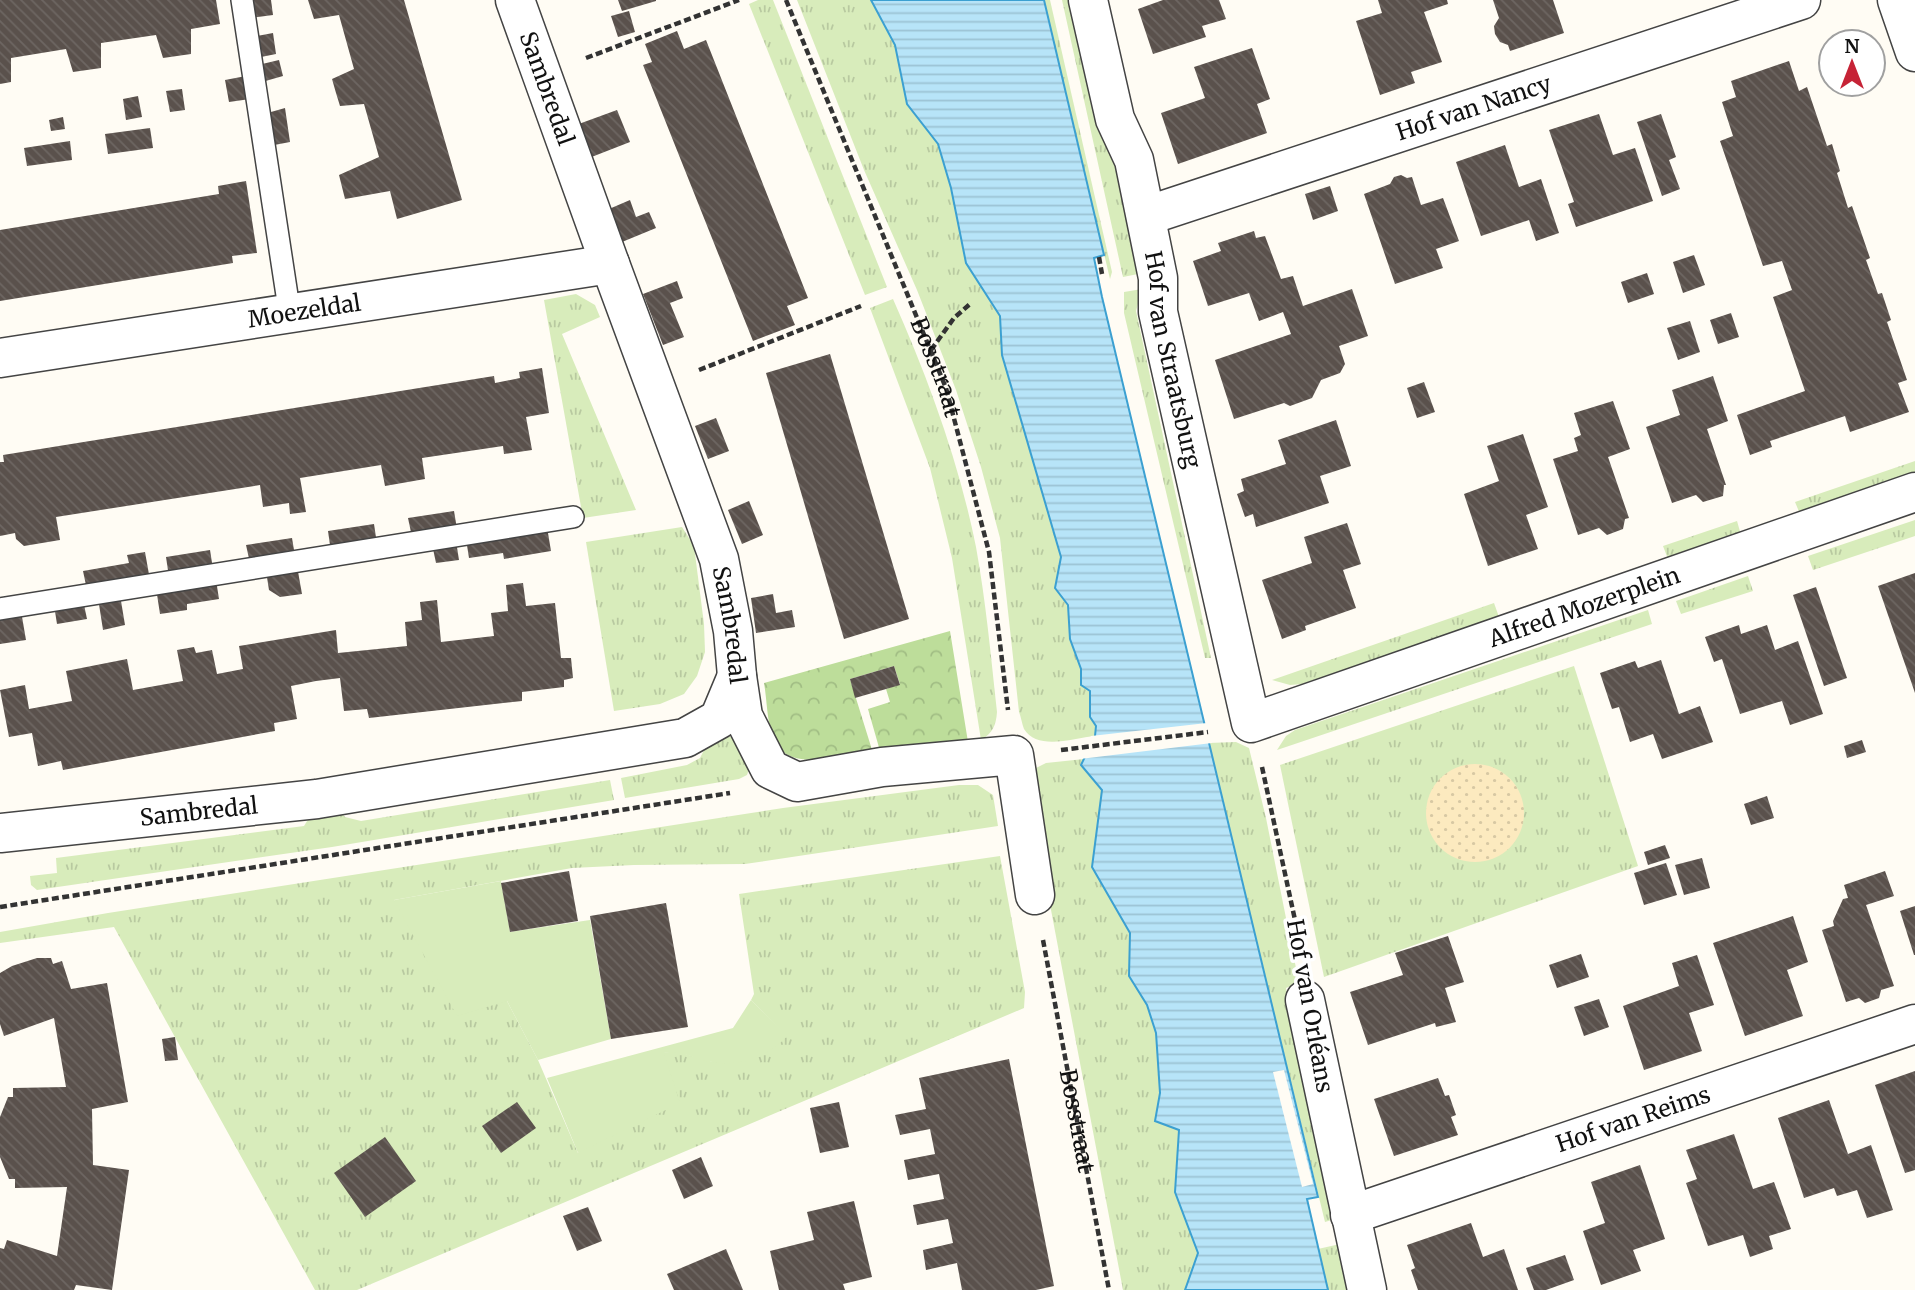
<svg xmlns="http://www.w3.org/2000/svg" width="1915" height="1290" viewBox="0 0 1915 1290" font-family="Merriweather,serif">
<defs>
<pattern id="grass-tufts" width="24" height="20" patternUnits="userSpaceOnUse" patternTransform="scale(1.75)"><rect width="24" height="20" fill="#d8ecbb"/><path d="M3 7l-1-3M5 7V3M7 7l1-3M15 17l-1-3M17 17v-4M19 17l1-3" fill="none" stroke="#b8c9a0"/></pattern>
<pattern id="forest-crowns" width="20" height="18" patternUnits="userSpaceOnUse" patternTransform="scale(1.75)"><rect width="20" height="18" fill="#bddd9a"/><path d="M2 6a3 3 0 1 1 6 0M12 15a3 3 0 1 1 6 0" fill="none" stroke="#a1bd84"/></pattern>
<pattern id="sand-dots" width="8" height="8" patternUnits="userSpaceOnUse" patternTransform="scale(1.75)"><rect width="8" height="8" fill="#fceabf"/><path d="M2 2h.1M6 6h.1" fill="none" stroke="#d7c8a3" stroke-width="1.8" stroke-linecap="round"/></pattern>
<pattern id="water-rules" width="6" height="5" patternUnits="userSpaceOnUse" patternTransform="scale(1.75)"><rect width="6" height="5" fill="#b7e4f8"/><path d="M0 2.5h6" fill="none" stroke="#9cc3d4"/></pattern>
<pattern id="building-back-hatch" width="6" height="6" patternUnits="userSpaceOnUse" patternTransform="scale(1.75)"><rect width="6" height="6" fill="#5a514c"/><path d="M-1 5l2 2M0 0l6 6M5-1l2 2" fill="none" stroke="#6d6662"/></pattern>
</defs>
<rect width="100%" height="100%" fill="#fffcf4"/>
<!-- grass -->
<g fill="url(#grass-tufts)">
<path d="M758 0H773L887 287 865 295 749 4Z"/>
<path d="M797 0H871L895 45 907 104 938 143 951 188 966 263 1000 316 1002 355 1061 557 1055 588 1068 605 1070 639 1081 669V685L1090 691V717L1096 726 1095 736C1074 738 1037 751 1024 729 1022 724 1021 717 1019 712L1000 538 981 467 956 390 917 290 864 170Z"/>
<path d="M1044 0H1050L1112 272 1110 279Z"/>
<path d="M1062 0H1068L1096 123 1119 158 1143 273 1123 277Z"/>
<path d="M1142 289 1136 311 1211 658H1205L1124 313V292Z"/>
<path d="M576 294 595 305 600 317 562 334 636 510 583 518 544 300Z"/>
<path d="M893 299C928 378 959 462 976 547 986 602 991 657 997 712 996 725 993 733 981 740L952 558 930 468 870 308Z"/>
<path d="M1915 461V474L1800 514 1795 502Z"/>
<path d="M1915 520V536L1813 570 1808 556Z"/>
<path d="M1737 521 1741 535 1668 559 1663 546Z"/>
<path d="M682 527 694 546 704 624 705 652 697 676 684 694 660 704 614 711 586 542Z"/>
<path d="M1748 576 1753 591 1681 614 1676 601Z"/>
<path d="M1494 603 1499 617 1302 684 1290 685 1272 680Z"/>
<path d="M1648 610 1652 624 1277 750 1286 736 1295 730Z"/>
<path d="M1574 666 1638 866 1324 977 1280 765Z"/>
<path d="M722 737H735L749 769 747 775 739 779 625 798 621 778 687 765 700 758 707 744Z"/>
<path d="M1236 742 1249 748 1266 818 1299 983 1286 988 1335 1219 1325 1222 1208 743Z"/>
<path d="M1084 759 1081 766 1102 790 1092 867 1130 933 1129 976 1147 1005 1156 1033 1160 1093 1155 1121 1179 1129 1175 1192 1198 1253 1185 1290H1123L1030 799 1034 769 1046 763Z"/>
<path d="M610 780 614 800 332 847 37 890 31 885 30 876 57 873 56 858 304 826 314 810 337 807 345 817 361 821Z"/>
<path d="M959 785H978L993 795 998 826 745 864 634 865 572 868 394 900 507 1001 538 1060 578 1153 663 1053 675 1051 713 1062 786 1036 751 1000 754 994 739 894 1000 856 1025 992 1024 1008 357 1290H315L114 927 0 943V932L108 913 783 808Z"/>
<path d="M1340 1244 1350 1290H1328L1318 1249Z"/>
</g>
<!-- forest -->
<path fill="url(#forest-crowns)" d="M950 631 968 742 880 751 868 709 890 702 886 689 900 684 894 666 850 679 873 753C845 756 786 774 773 738 767 722 767 700 764 683Z"/>
<!-- sand -->
<circle fill="url(#sand-dots)" cx="1475" cy="813" r="49"/>
<!-- park -->
<g fill="#d8ecbb">
<path d="M501 881 510 932 590 920 611 1039 538 1060 507 1001 457 1016 394 900Z"/>
<path d="M751 1000 787 1036C769 1057 739 1067 712 1062 695 1059 681 1050 664 1053L680 1103 578 1153 547 1078 733 1028Z"/>
</g>
<!-- water -->
<path fill="url(#water-rules)" stroke="#3ca0d1" stroke-width="2" d="M871 0H1044L1104 255 1094 258 1102 297 1318 1197 1307 1199 1328 1290H1185L1198 1253 1175 1192 1179 1130 1155 1121 1160 1093 1156 1033 1147 1005 1129 976 1130 933 1092 867 1102 790 1081 765 1095 736 1096 726 1090 717V691L1081 685V669L1070 639 1068 605 1055 588 1061 557 1002 355 1000 316 966 263 951 188 938 144 907 104 895 45Z"/>
<!-- pier -->
<g fill="#fffcf4">
<path d="M1207 723 1212 743 1080 759 1091 736Z"/>
<path d="M1284 1070 1313 1184 1302 1187 1273 1072Z"/>
</g>
<!-- building -->
<g fill="url(#building-back-hatch)">
<path d="M0 0H216L220 24 191 29V54L163 58 156 35 101 43V68L73 72 66 49 11 58V82L0 84Z"/>
<path d="M248 0H271L273 15 251 18Z"/>
<path d="M308 0H404L462 200 397 219 390 191 345 199 339 175 379 157 364 104 340 106 336 93 332 79 354 69 339 15 314 19Z"/>
<path d="M618 0H656V1L622 11Z"/>
<path d="M1163 0H1219L1226 19 1202 26 1206 37 1153 54 1138 9Z"/>
<path d="M1378 0H1447L1448 4 1424 12 1442 62 1411 72 1415 83 1380 95 1356 21 1382 13Z"/>
<path d="M1493 0H1553L1564 33 1510 51 1508 45 1500 42 1495 34 1494 26 1499 18Z"/>
<path d="M629 11 635 32 618 37 611 16Z"/>
<path d="M677 31 684 49 706 40 808 298 787 306 795 325 753 341 643 65 652 62 645 44Z"/>
<path d="M273 33 276 54 261 57 257 36Z"/>
<path d="M1252 48 1270 99 1257 104 1267 133 1178 164 1161 113 1205 98 1194 67Z"/>
<path d="M279 60 283 76 262 82 258 65Z"/>
<path d="M1789 61 1799 91 1807 87 1827 146 1832 144 1840 171 1837 173 1848 208 1852 206 1870 258 1866 260 1878 294 1882 293 1891 320 1887 322 1907 380 1898 383 1909 412 1850 432 1845 416 1770 441 1772 447 1750 455 1737 415 1805 391 1773 297 1792 290 1782 261 1763 266 1720 141 1733 136 1722 102 1736 97 1731 81Z"/>
<path d="M246 76 250 99 229 102 225 80Z"/>
<path d="M182 89 185 110 170 112 166 91Z"/>
<path d="M138 96 142 117 126 120 123 99Z"/>
<path d="M285 108 290 142 269 146 264 114Z"/>
<path d="M617 110 630 142 589 158 576 125Z"/>
<path d="M1599 114 1613 155 1635 148 1653 201 1576 227 1568 204 1574 202 1549 130Z"/>
<path d="M1661 114 1676 157 1669 160 1680 189 1662 196 1637 122Z"/>
<path d="M63 117 65 129 51 131 49 120Z"/>
<path d="M150 128 153 148 108 154 105 134Z"/>
<path d="M70 141 72 160 27 166 24 148Z"/>
<path d="M1505 145 1519 187 1541 179 1559 233 1536 241 1529 220 1481 236 1456 162Z"/>
<path d="M1401 175 1407 178 1412 177 1421 205 1443 198 1459 241 1436 249 1443 268 1395 284 1364 194 1390 184 1394 177Z"/>
<path d="M246 181 257 253 232 256 233 263 0 301V230L219 194 218 186Z"/>
<path d="M1330 186 1338 211 1313 220 1305 194Z"/>
<path d="M630 200 636 217 649 212 656 228 622 242 609 209Z"/>
<path d="M1254 231 1256 238 1265 236 1281 279 1293 276 1303 306 1352 289 1368 336 1339 346 1345 364 1340 373 1321 380 1312 398 1290 406 1284 403 1234 419 1215 360 1291 334 1283 312 1259 321 1249 293 1208 306 1193 261 1221 251 1218 243Z"/>
<path d="M1694 255 1705 285 1683 293 1673 262Z"/>
<path d="M1647 273 1654 294 1628 303 1621 282Z"/>
<path d="M677 281 683 298 670 303 684 337 663 345 643 294Z"/>
<path d="M1731 313 1739 337 1718 344 1710 320Z"/>
<path d="M1690 321 1700 352 1678 360 1667 328Z"/>
<path d="M830 354 909 619 844 639 766 373Z"/>
<path d="M542 368 549 413 526 417 532 450 504 454 503 446 422 458 425 479 385 486 381 465 300 478 306 512 290 514 289 503 263 507 260 485 56 517 60 540 24 546 16 539 15 533 0 536V462H4L3 455 494 376 495 383 520 378 519 372Z"/>
<path d="M1713 376 1728 421 1707 429 1726 485H1724L1723 496 1703 502 1696 495 1672 503 1646 427 1680 415 1672 390Z"/>
<path d="M1424 382 1435 412 1417 418 1407 388Z"/>
<path d="M1613 401 1630 449 1608 457 1629 518 1625 519 1623 529 1607 535 1599 528 1578 535 1553 459 1578 451 1574 438 1581 435 1574 413Z"/>
<path d="M716 418 729 451 708 459 695 426Z"/>
<path d="M1336 420 1351 466 1320 476 1329 503 1256 527 1253 514 1245 517 1237 494 1244 491 1241 479 1286 464 1278 440Z"/>
<path d="M1523 434 1548 507 1526 515 1538 549 1488 566 1464 494 1499 481 1487 446Z"/>
<path d="M749 501 763 535 742 544 728 510Z"/>
<path d="M454 511 457 529 412 537 408 518Z"/>
<path d="M1347 523 1361 564 1343 570 1356 608 1305 626 1306 630 1282 639 1262 580 1312 563 1304 537Z"/>
<path d="M374 524 377 544 331 552 328 531Z"/>
<path d="M547 527 551 551 504 559 503 553 469 558 466 539Z"/>
<path d="M292 538 295 556 250 563 246 545Z"/>
<path d="M456 541 459 560 436 563 432 544Z"/>
<path d="M210 550 213 569 169 577 166 557Z"/>
<path d="M145 552 150 580 87 590 83 571 129 563 127 555Z"/>
<path d="M297 566 302 594 280 597 269 590 266 571Z"/>
<path d="M1915 573V693L1878 586Z"/>
<path d="M216 580 219 599 187 604V610L160 614 156 588Z"/>
<path d="M523 583 526 606 555 603 561 658H571L573 678 564 680V687L522 692V701L369 718 367 709 344 711 340 678 316 681 291 686 297 719 274 723 275 731 63 770 61 761 38 766 32 733 9 737 0 690 25 685 29 709 72 701 66 671 127 659 133 690 183 681 177 650 194 647 196 653 212 650 217 674 243 669 239 646 336 630 338 653 407 646 405 622 422 620 420 602 437 600 441 642 494 636 491 613 508 611 506 585Z"/>
<path d="M1816 587 1847 678 1824 686 1793 595Z"/>
<path d="M773 594 776 613 792 610 795 627 756 633 751 598Z"/>
<path d="M120 595 125 625 103 630 98 598Z"/>
<path d="M83 600 87 619 57 624 54 605Z"/>
<path d="M21 611 26 640 0 644V615Z"/>
<path d="M1739 625 1741 634 1767 625 1775 650 1798 641 1823 714 1790 725 1782 701 1740 714 1722 659 1714 662 1705 637Z"/>
<path d="M1661 660 1679 714 1700 706 1713 742 1662 759 1653 734 1630 742 1619 707 1612 709 1600 673 1635 661 1638 668Z"/>
<path d="M894 666 900 685 855 698 850 679Z"/>
<path d="M1862 740 1866 752 1847 758 1844 746Z"/>
<path d="M1767 796 1774 818 1751 825 1744 804Z"/>
<path d="M1665 845 1670 858 1648 865 1644 852Z"/>
<path d="M1702 858 1710 888 1684 895 1675 865Z"/>
<path d="M1666 863 1677 895 1644 905 1634 873Z"/>
<path d="M569 871 578 921 510 932 501 883Z"/>
<path d="M1885 871 1894 896 1866 905 1894 986 1881 990 1879 998 1865 1003 1859 998 1846 1002 1822 930 1834 926 1833 921 1843 899 1848 898 1844 885Z"/>
<path d="M666 903 688 1027 611 1039 590 916Z"/>
<path d="M1915 906V955H1914L1900 911Z"/>
<path d="M1793 916 1808 962 1787 970 1803 1016 1745 1036 1713 943Z"/>
<path d="M1448 936 1464 982 1445 988 1456 1022 1436 1027 1435 1023 1368 1045 1350 992 1403 975 1395 953Z"/>
<path d="M1581 954 1589 977 1557 988 1549 965Z"/>
<path d="M1697 955 1714 1005 1689 1013 1702 1051 1644 1070 1623 1006 1679 986 1672 963Z"/>
<path d="M37 958H51L53 964 62 961 71 989 107 983 128 1102 92 1109 93 1165 129 1170 112 1290 76 1285 74 1290H0V1248L4 1249 7 1240 57 1256 67 1187 15 1188V1179H9L0 1157V1117L8 1097H13V1088L66 1087 54 1018 4 1036 0 1024V973L12 966Z"/>
<path d="M1599 999 1609 1027 1584 1036 1574 1007Z"/>
<path d="M175 1037 178 1060 165 1061 162 1039Z"/>
<path d="M1009 1059 1054 1286 1036 1290H962L957 1263 926 1270 923 1250 953 1243 948 1219 917 1225 913 1205 944 1199 939 1174 908 1180 904 1160 935 1154 930 1129 900 1135 895 1115 926 1109 919 1078Z"/>
<path d="M1915 1071V1170L1905 1173 1875 1085Z"/>
<path d="M1438 1078 1445 1096 1449 1095 1456 1115 1451 1117 1458 1135 1394 1156 1374 1099Z"/>
<path d="M1829 1100 1848 1154 1871 1145 1893 1210 1867 1218 1857 1190 1837 1196 1834 1188 1804 1198 1778 1118Z"/>
<path d="M517 1102 536 1128 501 1153 482 1126Z"/>
<path d="M839 1102 849 1147 820 1153 810 1108Z"/>
<path d="M1734 1134 1753 1189 1774 1182 1791 1229 1769 1236 1773 1249 1750 1257 1743 1235 1708 1246 1686 1183 1697 1179 1686 1150Z"/>
<path d="M385 1137 416 1181 365 1217 334 1173Z"/>
<path d="M701 1157 713 1186 684 1199 672 1170Z"/>
<path d="M1640 1165 1665 1239 1633 1250 1641 1271 1601 1285 1583 1231 1605 1223 1591 1182Z"/>
<path d="M854 1201 872 1277 843 1284 845 1290H779L770 1251 814 1240 807 1212Z"/>
<path d="M588 1207 602 1241 577 1251 563 1216Z"/>
<path d="M1471 1223 1483 1257 1504 1249 1518 1290H1418L1411 1270 1415 1268 1407 1245Z"/>
<path d="M726 1249 743 1290H674L667 1274Z"/>
<path d="M1565 1255 1574 1280 1546 1290H1534L1526 1268Z"/>
</g>
<g fill="none" stroke-linecap="round" stroke-linejoin="round">
<defs>
<g id="lane">
<path d="M242 0 290 315"/>
<path d="M0 609 573 517"/>
</g>
<g id="street">
<path id="s3" d="M515 0 610 264 719 559 733 631 737 676 743 716 770 769 797 782 882 767 1014 755 1035 895"/>
<path id="s4" d="M1088 0 1115 119 1134 160 1158 278V312L1251 723 1915 492"/>
<path d="M1897 0 1915 52"/>
<path id="s5" d="M1146 216 1801 0"/>
<path id="s6" d="M0 358 610 264"/>
<path id="s7" d="M0 833 317 799 685 738 719 719 737 676"/>
<path d="M1305 1000 1367 1290"/>
<path id="s8" d="M1350 1215 1915 1024"/>
</g>
</defs>
<!-- lane casing -->
<use href="#lane" stroke="#444" stroke-width="24"/>
<!-- street casing -->
<use href="#street" stroke="#444" stroke-width="41"/>
<!-- path -->
<g stroke="#333" stroke-width="4.5" stroke-dasharray="7 3.5" stroke-linecap="butt">
<path id="s1" d="M786 0 946 388 989 552 1008 710"/>
<path d="M586 58 739 0"/>
<path d="M1099 257 1102 274"/>
<path d="M931 350 954 318 970 304"/>
<path d="M699 370 861 306"/>
<path d="M1061 750 1208 732"/>
<path d="M1262 767 1303 957"/>
<path d="M0 907 730 793"/>
<path id="s2" d="M1043 940 1109 1290"/>
</g>
<!-- lane -->
<use href="#lane" stroke="#fff" stroke-width="21"/>
<!-- street -->
<use href="#street" stroke="#fff" stroke-width="38"/>
</g>
<g text-anchor="middle" stroke-width="7" stroke-linejoin="round" paint-order="stroke">
<!-- street labels -->
<g font-size="23" fill="#111" stroke="#fff">
<text dy="8" stroke="none"><textPath href="#s3" startOffset="94">Sambredal</textPath></text>
<text dy="8" stroke="none"><textPath href="#s5" startOffset="345">Hof van Nancy</textPath></text>
<text dy="8" stroke="none"><textPath href="#s6" startOffset="308">Moezeldal</textPath></text>
<text dy="8" stroke="none"><textPath href="#s4" startOffset="371">Hof van Straatsburg</textPath></text>
<text dy="8" stroke="none"><textPath href="#s1" startOffset="397">Bosstraat</textPath></text>
<text dy="8" stroke="none"><textPath href="#s4" startOffset="1096">Alfred Mozerplein</textPath></text>
<text dy="8" stroke="none"><textPath href="#s3" startOffset="662">Sambredal</textPath></text>
<text dy="8" stroke="none"><textPath href="#s7" startOffset="200">Sambredal</textPath></text>
<text transform="translate(1310 1006) rotate(80)" y="8">Hof van Orléans</text>
<text dy="8" stroke="none"><textPath href="#s8" startOffset="299">Hof van Reims</textPath></text>
<text dy="8" stroke="none"><textPath href="#s2" startOffset="184">Bosstraat</textPath></text>
</g>
</g>
<!-- north arrow -->
<g transform="translate(1852 63)"><circle r="33" fill="#ffffff" stroke="#a0a0a0" stroke-width="2"/>
<path d="M0-5L12 26L0 18L-12 26Z" fill="#c62336"/>
<text y="-10" font-size="19" font-weight="bold" text-anchor="middle" fill="#111111">N</text>
</g>
</svg>
